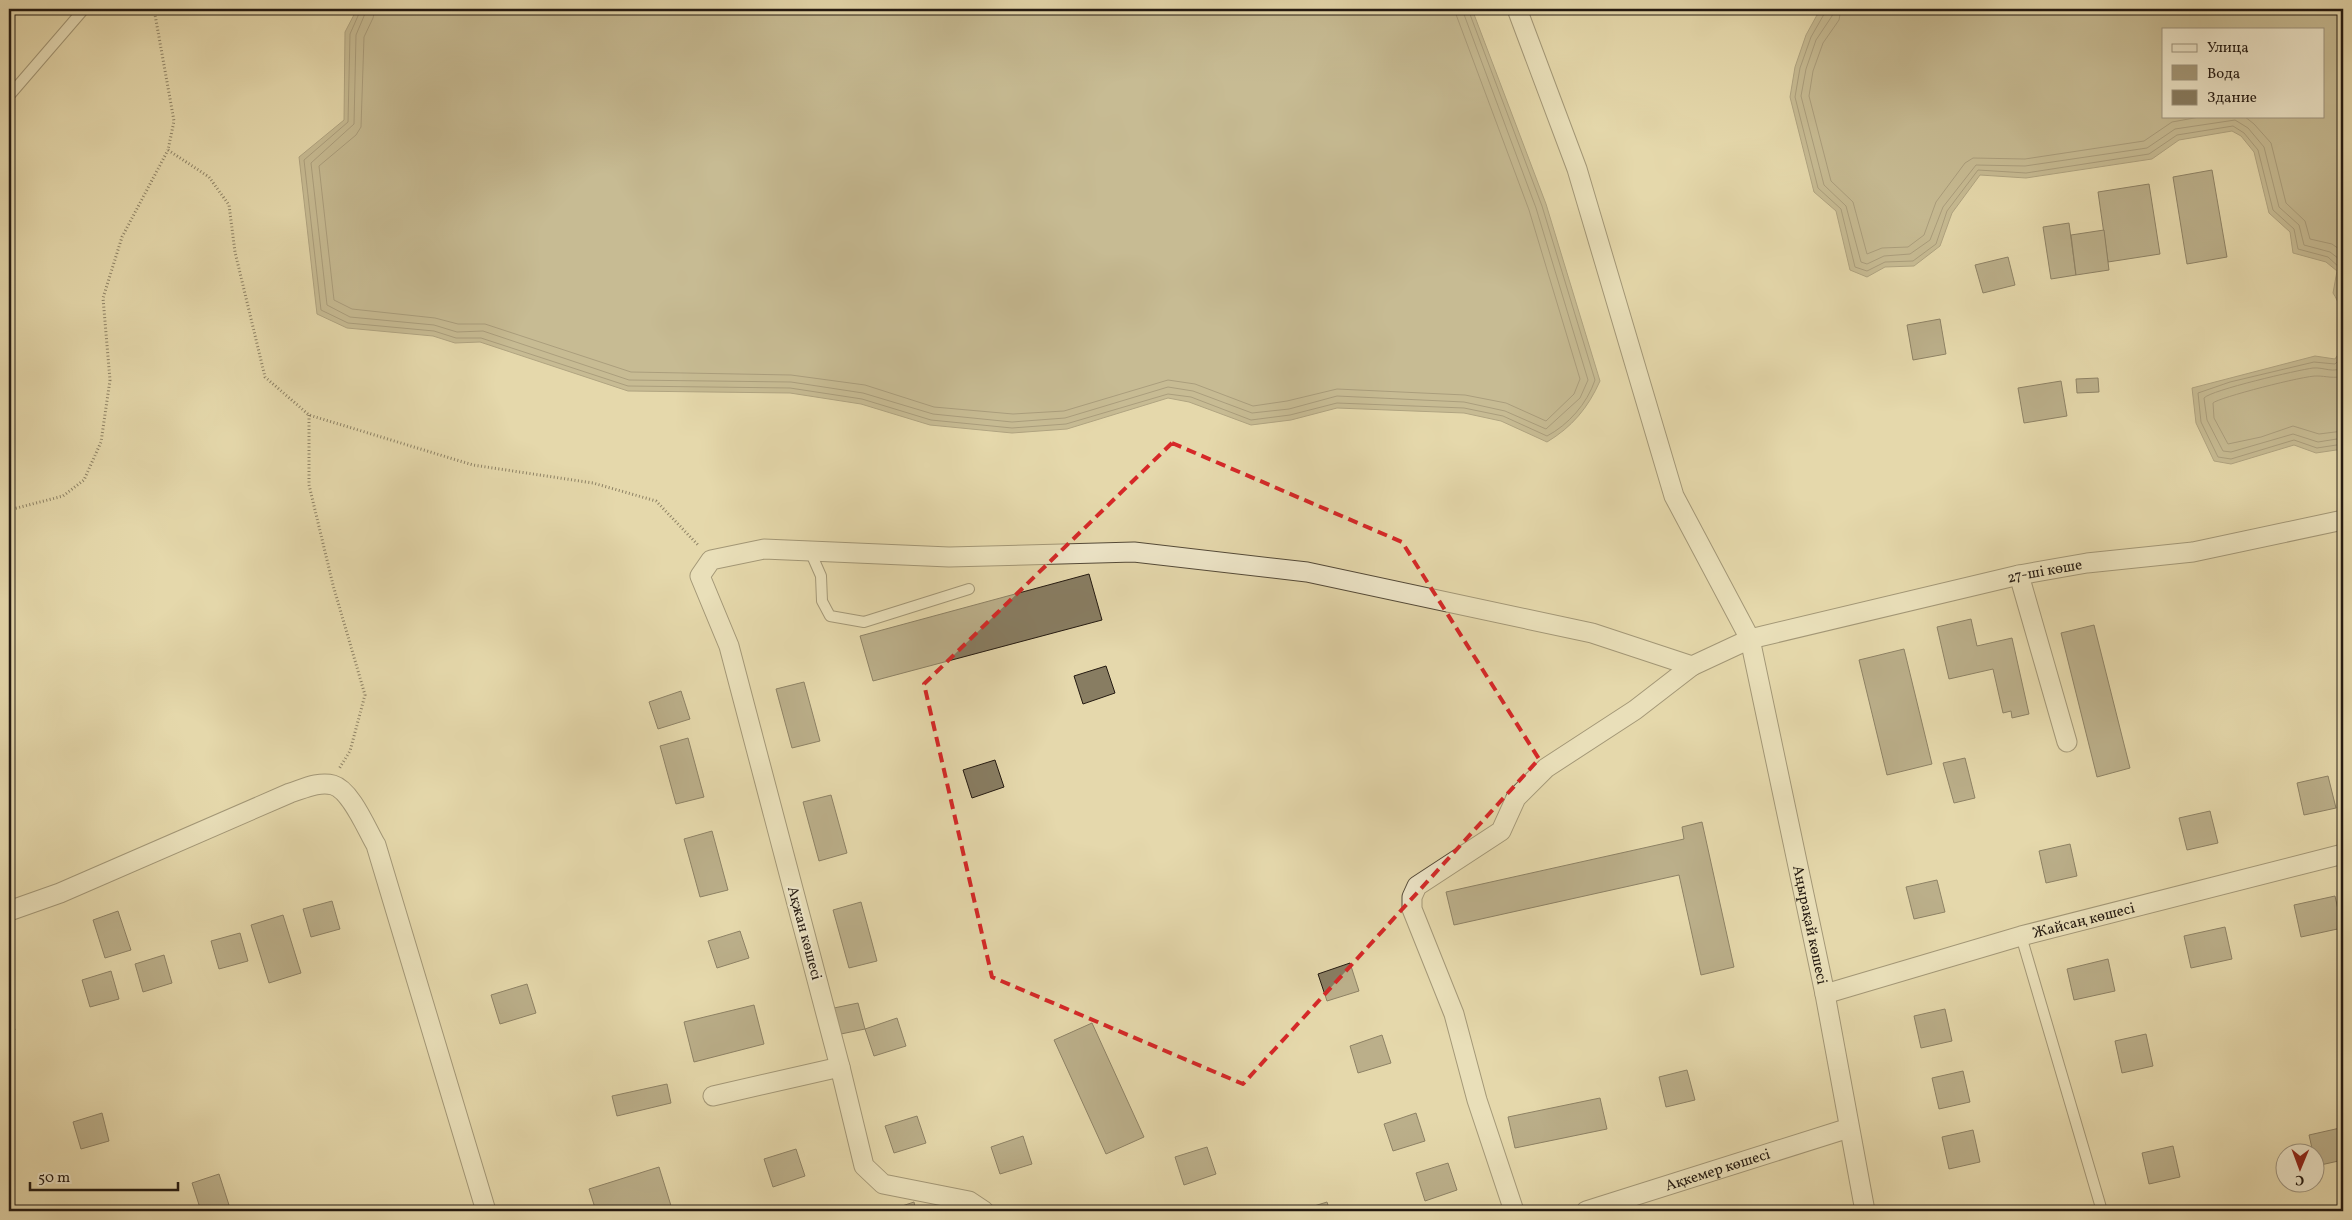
<svg xmlns="http://www.w3.org/2000/svg" width="2352" height="1220" viewBox="0 0 2352 1220" font-family="Vollkorn,serif">
<rect width="100%" height="100%" fill="#e5d8ac"/>
<filter id="stains"><feTurbulence type="fractalNoise" baseFrequency=".004" numOctaves="4"/><feColorMatrix values="0 0 0 0 .2 0 0 0 0 .09 0 0 0 0 .02 0 0 0 .5 -.17"/></filter>
<radialGradient id="worn" r=".72"><stop offset=".6" stop-color="#630" stop-opacity="0"/><stop offset="1" stop-color="#630" stop-opacity=".3"/></radialGradient>
<!-- water -->
<g fill="#a39777" stroke="#70654e" fill-rule="evenodd">
<path d="M357 9H1472L1546 204 1600 381C1588 408 1572 427 1547 442L1501 421 1464 413 1337 408 1291 420 1251 425 1189 402 1168 398 1067 429 1012 433 930 425 861 404 790 393 628 391 480 342 455 343 433 336 347 328 317 314 299 157 344 120 345 32Z"/>
<path d="M1825 9H2343V449L2316 453 2294 445 2231 464 2214 461 2196 423 2192 388 2315 356 2335 359C2348 342 2345 311 2333 293L2337 271 2326 262 2293 253 2290 232 2269 213 2254 152 2241 136 2232 131 2179 140 2152 159 2026 178 1980 175 1952 213 1940 246 1914 266 1885 267 1867 277 1850 270 1836 211 1814 192 1790 97 1795 67 1806 35 1817 15ZM2163 29H2323V116H2163Z"/>
</g>
<g fill="none" stroke-linecap="round" stroke-linejoin="round">
<!-- shore -->
<g stroke="#645844" stroke-width="1">
<path d="M361 9 350 34 348 122 304 160 321 310 348 323 434 331 456 338H481L628 386 790 388 862 399 931 420 1012 428 1066 424 1168 394 1191 397 1251 420 1290 415 1337 403 1464 408 1503 416 1547 436C1568 425 1587 404 1595 380L1542 206 1468 9"/>
<path d="M367 9 356 35 354 124 311 163 327 305 350 317 434 325 457 332 483 331 629 380 791 382 863 393 933 414 1012 422 1065 418 1168 387 1193 391 1252 413 1289 409 1337 396 1464 402 1505 411 1546 429 1580 398 1588 380 1536 208 1462 9"/>
<path d="M375 9 373 18 364 37 361 127 356 135 319 166 334 300 352 309 435 318 458 324H485L631 372 791 375 865 385 934 407 1013 414 1064 411 1168 380 1195 384 1253 406 1287 401 1337 389 1465 395 1506 403 1546 421 1574 394 1580 379 1529 210 1454 9"/>
<path d="M1827 9 1811 37 1800 68 1795 97 1818 188 1841 209 1855 267 1867 271 1885 262 1913 261 1936 244 1947 211 1978 170 2026 173 2149 154 2177 135 2233 126 2244 133 2258 150 2273 210 2294 229 2298 249 2328 257 2341 269 2339 291 2343 299"/>
<path d="M1834 9 1832 16 1816 40 1806 69 1801 96 1824 185 1846 206 1861 262 1867 264 1884 256 1910 254 1930 240 1943 207 1976 165 2025 166 2147 148 2175 129 2235 120 2248 128 2264 147 2279 207 2299 225 2304 245 2330 252 2343 262"/>
<path d="M1841 9 1839 20 1823 43 1813 71 1809 96 1831 181 1853 202 1867 254 1882 248 1908 247 1924 235 1936 202 1965 163 1973 158 2025 159 2144 141 2172 122 2205 116"/>
<path d="M2244 116 2254 124 2271 143 2286 203 2305 221 2310 239 2332 244 2343 252"/>
<path d="M2343 356 2335 364 2314 362 2230 382 2198 393 2201 422 2218 457 2231 459 2294 440 2317 448 2343 444"/>
<path d="M2343 367C2334 374 2324 367 2313 368 2298 370 2211 390 2204 398L2207 420 2223 451 2231 452 2293 434 2318 442 2343 438"/>
<path d="M2343 376C2334 379 2326 376 2317 376 2306 375 2217 398 2213 403L2214 418 2228 444 2261 437 2293 426 2319 434 2343 431"/>
</g>
</g>
<!-- building -->
<g fill="#887d62" stroke="#241a11">
<path d="M2212 170 2227 257 2187 264 2173 177Z"/>
<path d="M2149 184 2160 254 2108 262 2098 192Z"/>
<path d="M2069 223 2076 275 2051 279 2043 227Z"/>
<path d="M2104 230 2109 270 2076 275 2071 235Z"/>
<path d="M2008 257 2015 285 1983 293 1975 265Z"/>
<path d="M1940 319 1946 354 1913 360 1907 325Z"/>
<path d="M2098 378 2099 392 2077 393 2076 379Z"/>
<path d="M2061 381 2067 416 2024 423 2018 388Z"/>
<path d="M1089 574 1102 620 873 681 860 636Z"/>
<path d="M1971 619 1977 646 2012 638 2029 714 2012 718 2011 711 2003 713 1993 669 1949 679 1937 627Z"/>
<path d="M2094 625 2130 768 2097 777 2061 633Z"/>
<path d="M1904 649 1932 764 1887 775 1859 660Z"/>
<path d="M1106 666 1115 693 1083 704 1074 676Z"/>
<path d="M804 682 820 741 792 748 776 689Z"/>
<path d="M681 691 690 719 658 729 649 702Z"/>
<path d="M688 738 704 797 676 804 660 746Z"/>
<path d="M1965 758 1975 798 1954 803 1943 763Z"/>
<path d="M995 760 1004 787 972 798 963 770Z"/>
<path d="M2328 776 2336 808 2304 815 2297 783Z"/>
<path d="M831 795 847 853 819 861 803 802Z"/>
<path d="M2210 811 2218 843 2187 850 2179 818Z"/>
<path d="M1702 822 1734 967 1701 975 1679 875 1454 925 1446 892 1684 839 1682 827Z"/>
<path d="M712 831 728 890 700 897 684 839Z"/>
<path d="M2070 844 2077 876 2046 883 2039 851Z"/>
<path d="M1937 880 1945 912 1914 919 1906 887Z"/>
<path d="M2335 896 2342 928 2301 937 2294 905Z"/>
<path d="M332 901 340 929 311 937 303 909Z"/>
<path d="M861 902 877 961 849 968 833 910Z"/>
<path d="M118 911 131 950 105 958 93 920Z"/>
<path d="M283 915 301 973 269 983 251 925Z"/>
<path d="M2225 927 2232 959 2191 968 2184 936Z"/>
<path d="M740 931 749 958 717 968 708 941Z"/>
<path d="M240 933 248 961 219 969 211 941Z"/>
<path d="M164 955 172 983 143 992 135 964Z"/>
<path d="M2108 959 2115 991 2074 1000 2067 969Z"/>
<path d="M1350 963 1359 991 1327 1001 1318 974Z"/>
<path d="M111 971 119 999 90 1007 82 980Z"/>
<path d="M527 984 536 1013 500 1024 491 995Z"/>
<path d="M858 1003 865 1029 841 1034 834 1008Z"/>
<path d="M754 1005 764 1044 694 1062 684 1022Z"/>
<path d="M9 1008 15 1030 9 1032Z"/>
<path d="M1945 1009 1952 1041 1921 1048 1914 1016Z"/>
<path d="M897 1018 906 1046 874 1056 865 1029Z"/>
<path d="M1092 1023 1144 1137 1106 1154 1054 1040Z"/>
<path d="M2146 1034 2153 1066 2122 1073 2115 1041Z"/>
<path d="M1382 1035 1391 1063 1358 1073 1350 1046Z"/>
<path d="M1687 1070 1695 1100 1666 1107 1659 1077Z"/>
<path d="M1963 1071 1970 1102 1939 1109 1932 1078Z"/>
<path d="M667 1084 671 1103 617 1116 612 1096Z"/>
<path d="M1600 1098 1607 1129 1515 1148 1508 1117Z"/>
<path d="M102 1113 109 1141 81 1149 73 1122Z"/>
<path d="M1416 1113 1425 1141 1393 1151 1384 1124Z"/>
<path d="M917 1116 926 1143 894 1153 885 1126Z"/>
<path d="M2340 1128 2343 1143V1160L2316 1166 2309 1135Z"/>
<path d="M1973 1130 1980 1162 1949 1169 1942 1137Z"/>
<path d="M1023 1136 1032 1164 1000 1174 991 1147Z"/>
<path d="M2173 1146 2180 1177 2149 1184 2142 1153Z"/>
<path d="M1207 1147 1216 1174 1184 1185 1175 1157Z"/>
<path d="M796 1149 805 1176 773 1187 764 1159Z"/>
<path d="M1448 1163 1457 1190 1425 1201 1416 1173Z"/>
<path d="M659 1167 672 1209 664 1211H596L589 1189Z"/>
<path d="M219 1174 229 1205 209 1211H201L192 1183Z"/>
<path d="M914 1202 916 1211H887Z"/>
<path d="M1327 1202 1330 1211H1298Z"/>
</g>
<g fill="none" stroke-linecap="round" stroke-linejoin="round">
<defs>
<g id="lane">
<path d="M9 96 84 9"/>
<path d="M810 551 821 576 822 601 830 616 864 622 969 589"/>
<path d="M2021 936 2102 1211"/>
</g>
<g id="street">
<path id="s1" d="M1517 9 1577 169 1674 496 1750 639 1825 994 1865 1211"/>
<path d="M2019 575 2067 742"/>
<path d="M9 911 60 893 290 793C303 789 319 781 333 785 351 790 367 830 376 845L486 1211"/>
<path id="s2" d="M1825 994 2021 936 2343 854"/>
<path d="M713 1096 840 1067"/>
<path id="s3" d="M984 1211 969 1201 883 1184 864 1166 840 1067 729 646 700 576 711 560 764 549 949 557 1134 552 1307 572 1592 633 1692 666 1750 639 2019 575 2087 563 2193 552 2343 520"/>
<path d="M1514 1211 1477 1100 1454 1014 1412 909V897L1417 886 1501 831 1516 798 1546 768 1635 710 1692 666"/>
<path id="s4" d="M1586 1211 1849 1128"/>
</g>
</defs>
<!-- lane casing -->
<use href="#lane" stroke="#544a38" stroke-width="12"/>
<!-- street casing -->
<use href="#street" stroke="#544a38" stroke-width="21"/>
<!-- path -->
<g stroke="#241a11" stroke-width="3" stroke-dasharray="1 2.5" stroke-linecap="butt">
<path d="M154 9 174 121 168 150 209 177 229 205 235 252 265 377 309 415 473 465 593 483 656 501 699 546"/>
<path d="M309 415V485L333 585 365 695 350 751 339 769"/>
<path d="M9 510 63 496 84 480 101 442 110 380 103 298 122 237 168 150"/>
</g>
<!-- lane -->
<use href="#lane" stroke="#eee6c9" stroke-width="10"/>
<!-- street -->
<use href="#street" stroke="#eee6c9" stroke-width="19"/>
</g>
<!-- marked area -->
<path d="M0 0H2352V1220H0ZM1172 443 1402 542 1539 759 1243 1084 992 977 924 684Z" fill="#e5d8ac" fill-opacity=".55" fill-rule="evenodd"/>
<path fill="none" stroke="#d62828" stroke-width="4" stroke-dasharray="10 6" stroke-linejoin="round" d="M1172 443 1402 542 1539 759 1243 1084 992 977 924 684Z"/>
<g text-anchor="middle" stroke-width="4.5" stroke-linejoin="round" paint-order="stroke">
<!-- street labels -->
<g font-size="15" fill="#241a11" stroke="#eee6c9">
<text dy="5" stroke="none"><textPath href="#s3" startOffset="2126">27-ші көше</textPath></text>
<text dy="5" stroke="none"><textPath href="#s2" startOffset="269">Жайсаң көшесі</textPath></text>
<text dy="5" stroke="none"><textPath href="#s1" startOffset="966">Аңырақай көшесі</textPath></text>
<text transform="translate(805 933) rotate(75)" y="5">Ақжан көшесі</text>
<text dy="5" stroke="none"><textPath href="#s4" startOffset="138">Ақкемер көшесі</textPath></text>
</g>
</g>
<!-- margin -->
<rect width="2352" height="1220" fill="none" stroke="#e5d8ac" stroke-width="30"/>
<rect x="10" y="10" width="2332" height="1200" fill="none" stroke="#241a11" stroke-width="2.5"/>
<rect x="15" y="15" width="2322" height="1190" fill="none" stroke="#241a11"/>
<!-- legend -->
<rect x="2162" y="28" width="162" height="90" fill="#eee6c9" stroke="#9d947f"/>
<rect x="2172" y="44" width="25" height="8" fill="#eee6c9" stroke="#9d947f"/>
<text x="2207" y="52" font-size="15" fill="#241a11">Улица</text>
<rect x="2172" y="65" width="25" height="15" fill="#a39777" stroke="#9d947f"/>
<text x="2207" y="78" font-size="15" fill="#241a11">Вода</text>
<rect x="2172" y="90" width="25" height="15" fill="#887d62" stroke="#9d947f"/>
<text x="2207" y="102" font-size="15" fill="#241a11">Здание</text>
<!-- north arrow -->
<g transform="translate(2300 1168) rotate(181)"><circle r="24" fill="#eee6c9" stroke="#9d947f"/>
<path d="M0-4L9 19L0 12L-9 19Z" fill="#8f2418"/>
<text y="-8" font-size="14" font-weight="bold" text-anchor="middle" fill="#241a11">С</text>
</g>
<!-- scale -->
<path d="M30 1182v8h148v-8" fill="none" stroke="#241a11" stroke-width="2.5"/>
<text x="38" y="1182" font-size="15" fill="#241a11" stroke="#eee6c9" stroke-width="4" paint-order="stroke">50 m</text>
<rect width="100%" height="100%" filter="url(#stains)"/>
<rect width="100%" height="100%" fill="url(#worn)"/>
</svg>
